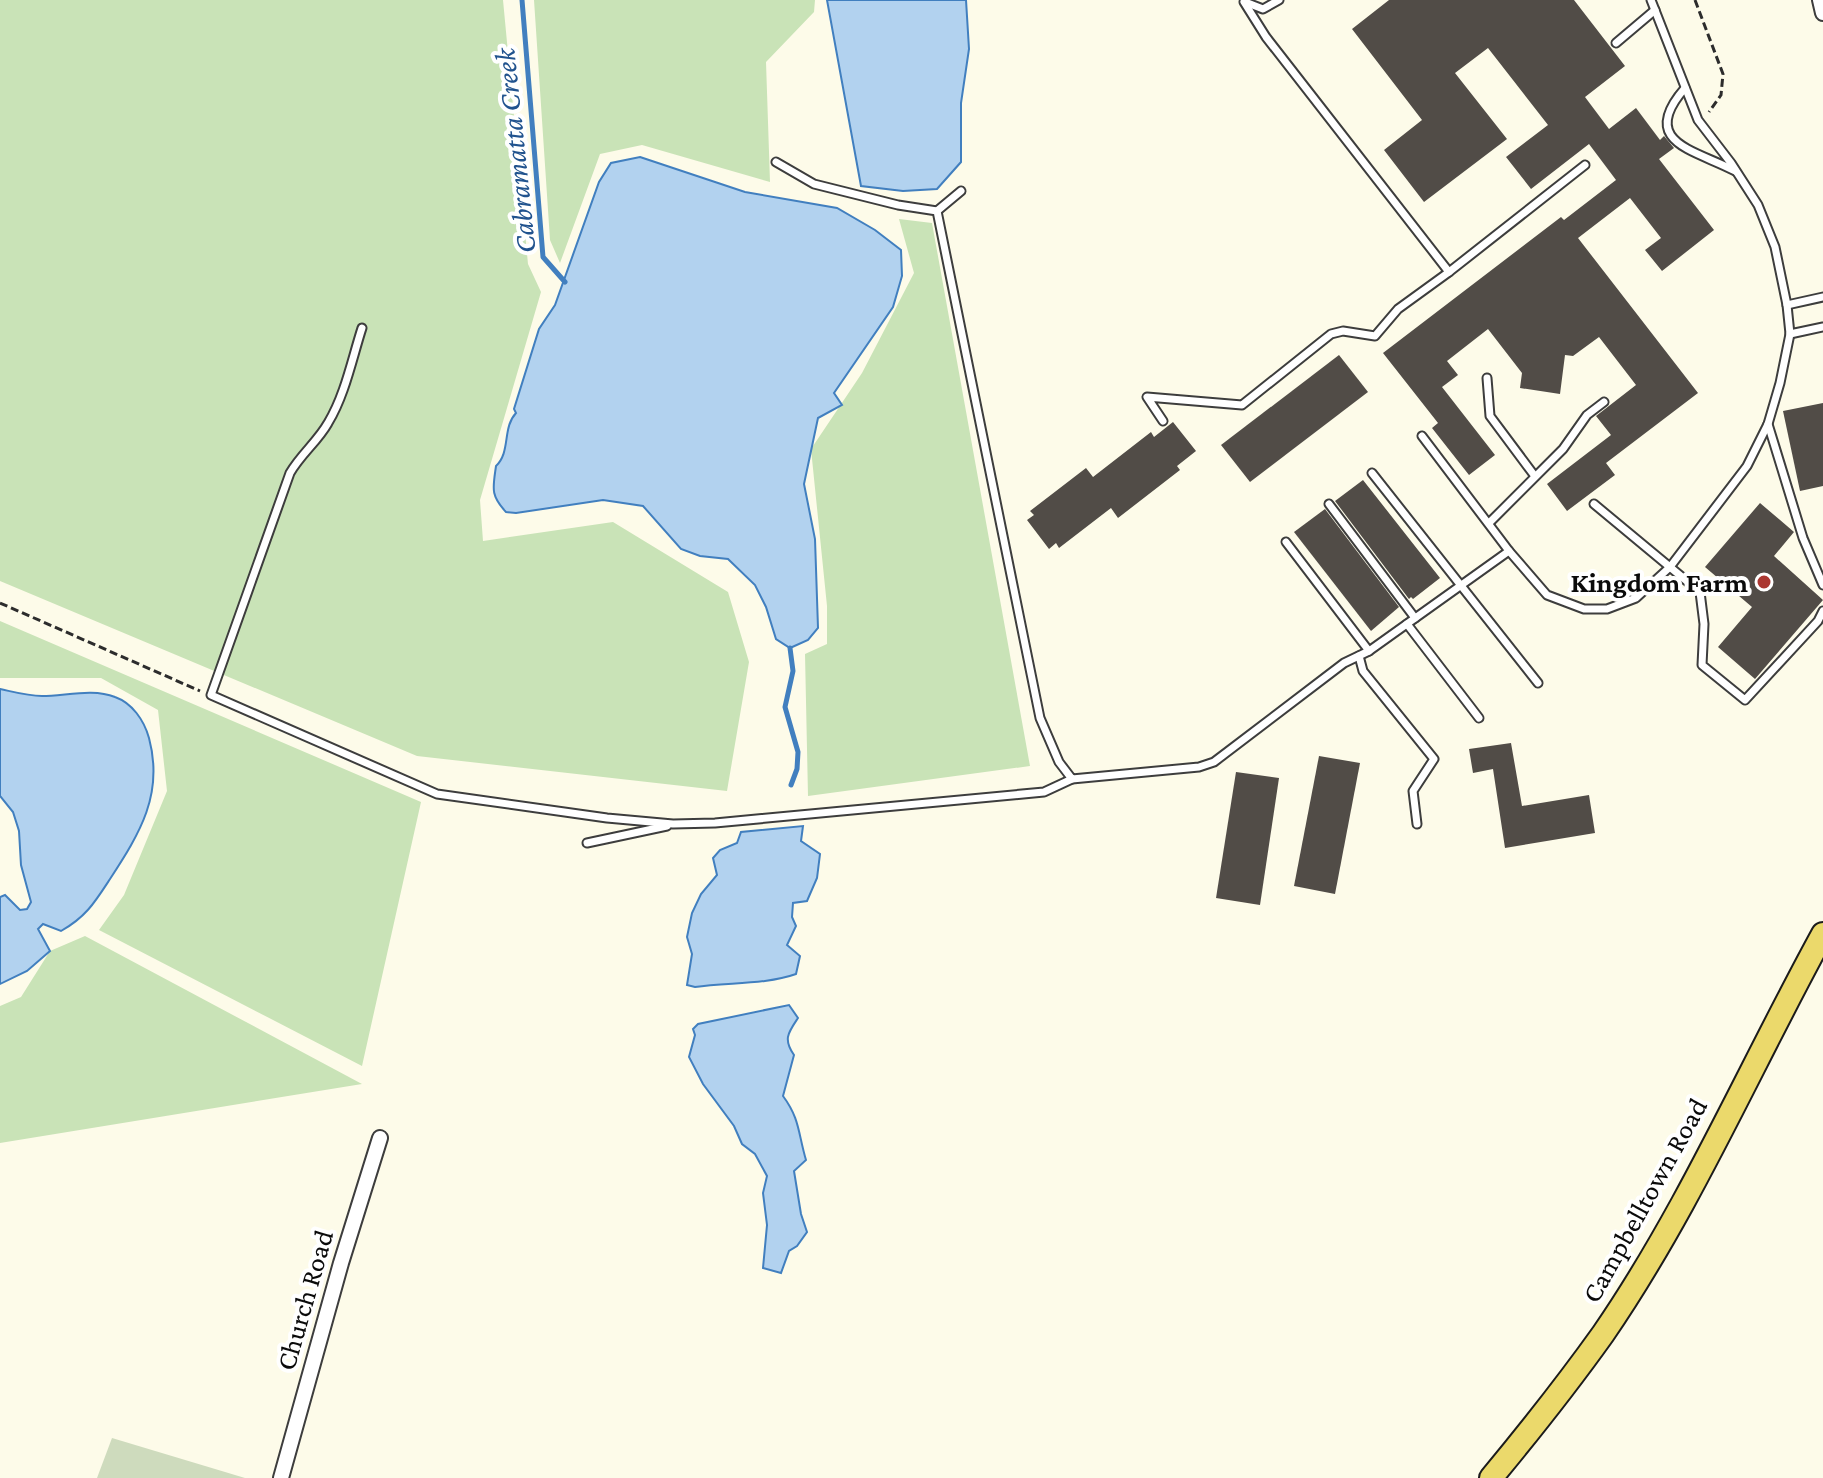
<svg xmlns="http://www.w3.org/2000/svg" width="1823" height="1478" viewBox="0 0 1823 1478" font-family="'Crimson Pro',serif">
<rect width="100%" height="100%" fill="#fdfbe9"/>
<!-- green -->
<g fill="#c9e3b7">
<path d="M0 0H503L528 264 541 292 480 500 483 541 613 522 728 592 749 662 727 791 417 756 0 581Z"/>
<path d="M534 0H815L814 12 766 62 770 182 642 145 600 154 560 263 550 240Z"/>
<path d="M899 219 932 223 1030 766 808 796 805 654 827 644V606L811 449 862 373 914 273Z"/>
<path d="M0 621 421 802 362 1066 99 930 124 895 167 791 158 710 101 678H0Z"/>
<path d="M85 936 362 1084 0 1143V1006L21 997 50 951Z"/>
</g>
<!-- cemetery -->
<path fill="#cedbbd" d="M112 1438 245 1478H97Z"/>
<!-- water -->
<g fill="#b2d2ef" stroke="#417fbf" stroke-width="2">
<path d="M827 0H966L969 49 961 103V162L937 189 903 191 861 186Z"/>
<path d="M640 157 745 192 837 208 875 230 901 250 902 276 893 307 834 393 842 405 818 418 804 484 815 539 818 628 808 640 790 648 776 639 766 607 755 585 728 559 700 556 681 549 643 506 603 500 516 513 506 512C490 495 493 488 496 466 511 452 502 428 516 413L514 409 539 329 555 305 599 182 611 163Z"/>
<path d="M0 689C14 692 28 696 42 696 65 696 93 688 115 697 132 703 144 720 149 738 164 794 140 833 110 879 95 902 86 917 61 931L43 924 38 929 50 951 27 971 0 984V897L5 895 20 910 27 909 31 902 21 865 19 831 13 812 0 796Z"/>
<path d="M803 826 801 841 820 854 817 878 807 901 793 903 792 917 796 926 787 945 800 956 796 974C765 985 728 982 695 987L687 985 692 954 687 937 692 913 701 894 717 875 713 858 720 850 737 843 741 832Z"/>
<path d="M789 1005 798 1018C788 1033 783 1039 794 1055L783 1096C800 1119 798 1133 806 1160L794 1171 801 1214 807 1232 797 1246 789 1251 781 1273 763 1268 767 1225 763 1193 767 1176 755 1154 742 1144 734 1126 703 1084 689 1057 695 1035 693 1029 698 1024Z"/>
</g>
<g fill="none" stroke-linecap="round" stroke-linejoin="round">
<!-- stream -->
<g stroke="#417fbf" stroke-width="5">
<path d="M522 0 543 257 565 282"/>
<path d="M790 648 793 671 785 707 798 752 797 769 791 785"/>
</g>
</g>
<!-- building -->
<g fill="#514c47">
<path d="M1389 0H1574L1625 66 1585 97 1609 129 1636 108 1660 140 1664 136 1674 148 1659 159 1714 230 1662 271 1645 250 1661 238 1630 198 1578 238 1698 393 1606 463 1615 475 1567 511 1547 484 1611 435 1596 416 1636 385 1599 337 1573 356 1565 355 1560 394 1520 388 1522 373 1488 329 1447 361 1458 375 1442 387 1495 455 1469 475 1432 428 1438 423 1383 353 1561 217 1564 220 1616 180 1589 144 1531 189 1506 157 1548 125 1488 48 1455 73 1507 139 1424 202 1384 150 1422 120 1352 29Z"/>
<path d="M1339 355 1368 392 1250 482 1221 445Z"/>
<path d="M1823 403V486L1800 491 1783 411Z"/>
<path d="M1173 422 1196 451 1177 466 1180 470 1118 518 1111 508 1059 548 1056 543 1049 549 1027 520 1034 515 1030 511 1086 468 1093 477 1151 432 1154 437Z"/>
<path d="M1363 480 1440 578 1413 599 1411 597 1409 599 1335 501Z"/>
<path d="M1760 503 1794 532 1774 556 1823 600 1755 679 1718 647 1752 607 1705 567Z"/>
<path d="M1325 509 1399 607 1371 631 1294 532Z"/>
<path d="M1511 743 1522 806 1589 795 1595 833 1505 848 1493 769 1473 773 1469 749Z"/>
<path d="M1319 756 1360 763 1335 894 1294 886Z"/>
<path d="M1236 772 1279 778 1260 905 1216 898Z"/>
</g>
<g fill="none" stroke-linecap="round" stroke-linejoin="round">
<defs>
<g id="lane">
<path d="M1245 2 1263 9 1279 0"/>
<path d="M1616 43 1655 10"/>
<path d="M1685 88C1637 143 1696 150 1735 171"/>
<path d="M776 162 814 184 898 205 937 211 1040 718 1059 762 1072 779 1199 767 1214 762 1344 663 1369 651 1509 551"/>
<path d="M937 211 961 191"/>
<path d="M1449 272 1585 165"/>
<path d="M1787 305 1823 297"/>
<path d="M362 328C352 359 345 395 328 423 318 441 301 454 290 473L211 695 437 794 607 818 673 824 715 823 1044 792 1072 779"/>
<path d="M1790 334 1823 327"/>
<path d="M1487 378 1490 416 1534 475"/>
<path d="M1163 421 1147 397 1242 405 1331 334 1343 331 1375 336 1398 309 1449 272 1266 37 1244 2"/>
<path d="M1768 424 1803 538 1823 585"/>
<path d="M1422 436 1509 551 1547 595 1584 609H1607L1636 598 1670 567 1747 466 1768 424 1780 383 1790 334 1787 305 1775 247 1758 205 1731 163 1698 120 1651 0"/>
<path d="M1372 473 1538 683"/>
<path d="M1329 504 1415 618"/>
<path d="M1594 504 1700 592 1704 624 1702 665 1745 700 1818 621 1823 611"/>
<path d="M1489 523 1563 449 1587 415 1604 402"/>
<path d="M1286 542 1369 651"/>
<path d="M1407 624 1479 718"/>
<path d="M1359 656 1363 671 1434 759 1413 791 1417 824"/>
<path d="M587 843 667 826"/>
</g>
<g id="street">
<path d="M1820 0 1823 13"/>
<path d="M281 1478 341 1263 380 1138"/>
</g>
<path id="primary" d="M1491 1478C1530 1431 1568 1383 1603 1334 1689 1209 1750 1067 1823 934"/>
</defs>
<!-- lane casing -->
<use href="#lane" stroke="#3d3d3d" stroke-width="11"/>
<!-- street casing -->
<use href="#street" stroke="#3d3d3d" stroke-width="18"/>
<!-- primary casing -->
<use href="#primary" stroke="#1b1b1b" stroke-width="26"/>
<!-- path -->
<g stroke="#2c2c2c" stroke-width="3" stroke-dasharray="8 4" stroke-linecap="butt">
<path d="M1695 0 1723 74 1721 95 1709 112"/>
<path d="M0 603 200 691"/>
</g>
<!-- lane -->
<use href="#lane" stroke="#fff" stroke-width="7"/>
<!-- street -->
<use href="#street" stroke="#fff" stroke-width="14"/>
<!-- primary -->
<use href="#primary" stroke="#ebd96b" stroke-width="22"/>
</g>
<!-- markers -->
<circle fill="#ab3731" stroke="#fff" stroke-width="3" cx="1764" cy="582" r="8"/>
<g text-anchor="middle" stroke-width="8" stroke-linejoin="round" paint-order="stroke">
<!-- poi labels -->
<g font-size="28" font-weight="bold" fill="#0a0a0a" stroke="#fff" text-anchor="end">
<text x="1748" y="592">Kingdom Farm</text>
</g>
<!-- street labels -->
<g font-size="28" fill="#0a0a0a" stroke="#fff">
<text transform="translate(1644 1200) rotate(-61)" y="10">Campbelltown Road</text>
<text transform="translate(304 1300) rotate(-74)" y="10">Church Road</text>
</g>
<!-- water labels -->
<g font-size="30" font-style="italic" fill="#21538e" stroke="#fff">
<text transform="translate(515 151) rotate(-96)" y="10">Cabramatta Creek</text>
</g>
</g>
</svg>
